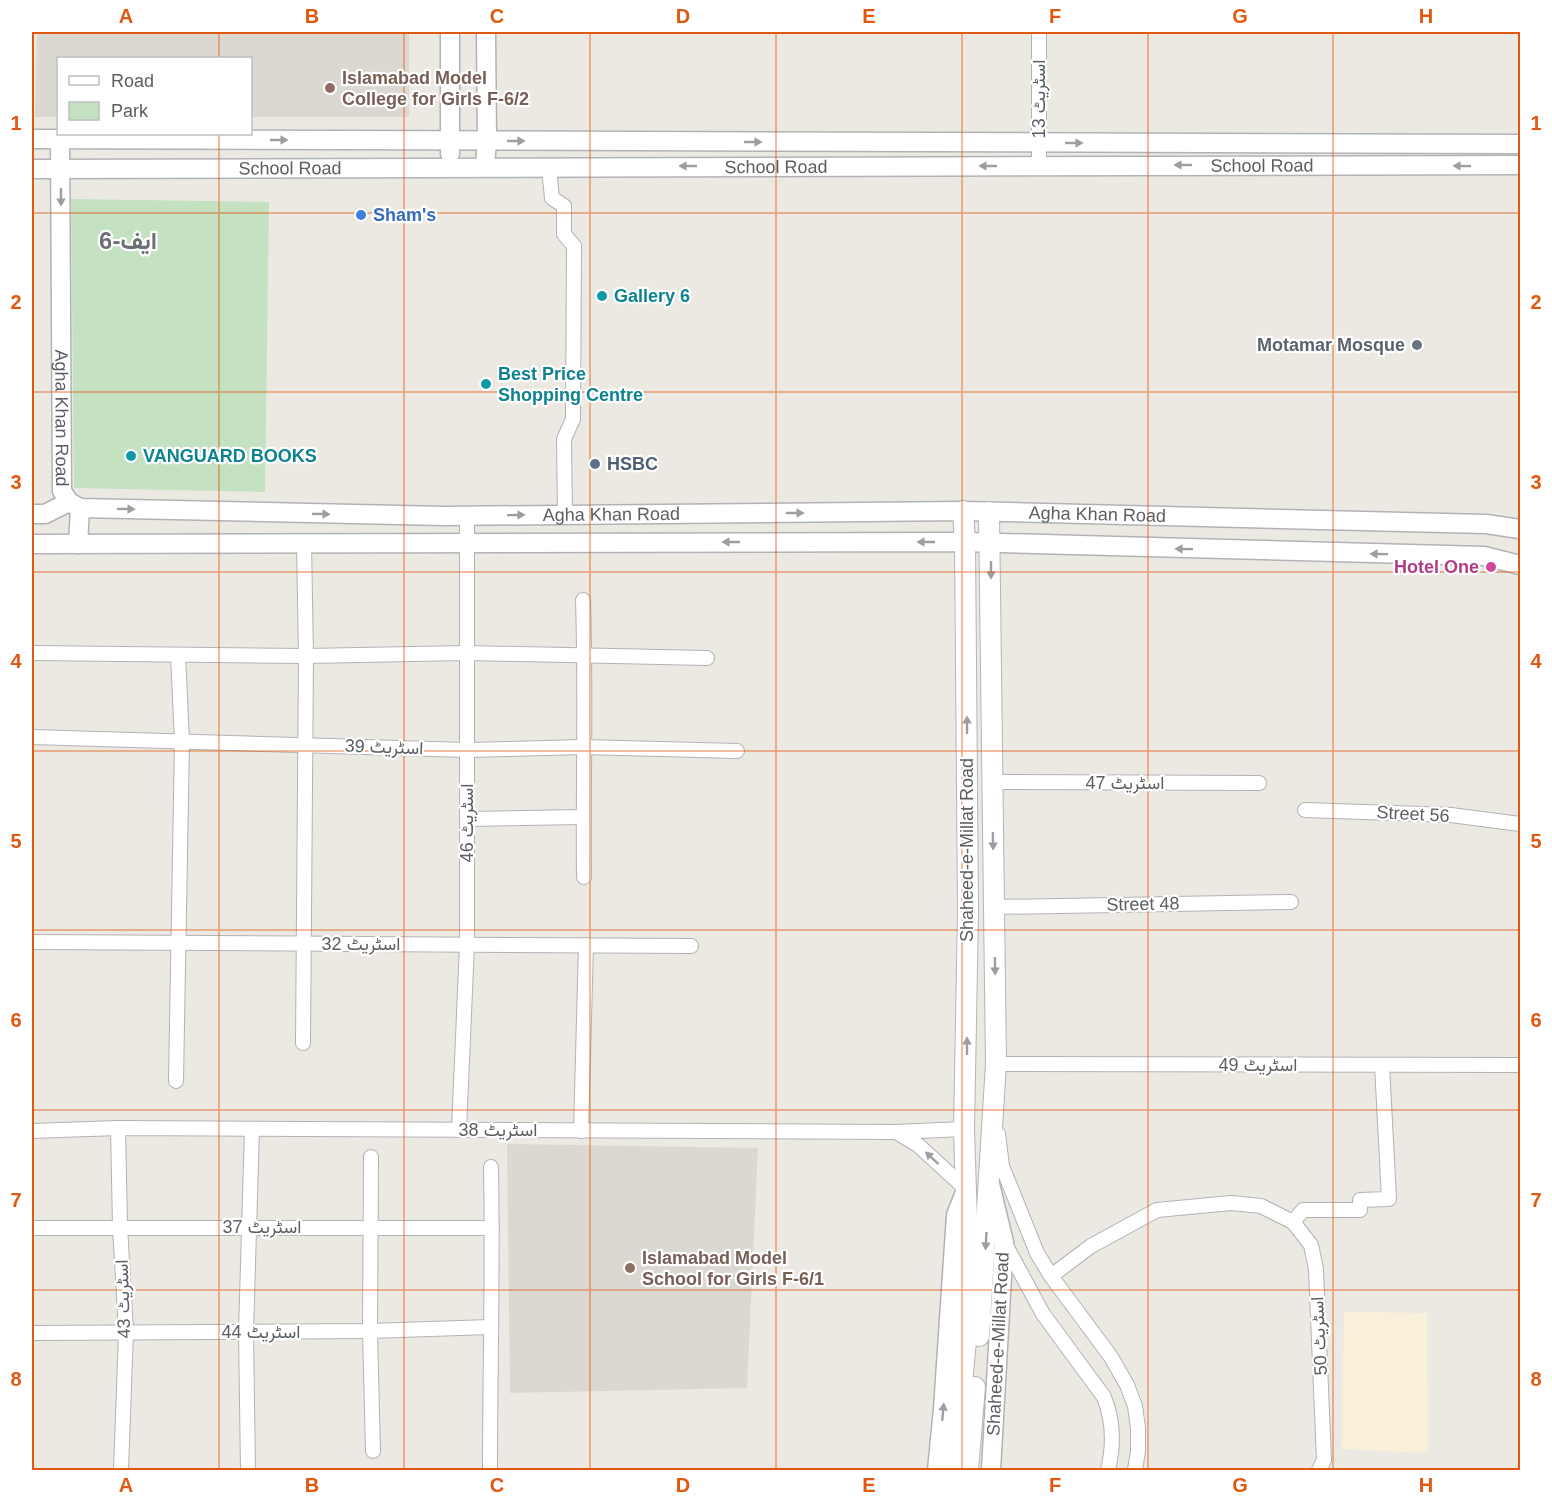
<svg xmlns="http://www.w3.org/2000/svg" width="1552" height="1502" viewBox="0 0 1552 1502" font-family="Arial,Vazirmatn,sans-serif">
<rect width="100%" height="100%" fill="#ece9e3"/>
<!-- commercial -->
<path fill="#f9f0da" d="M1344 1312 1427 1313 1428 1453 1342 1449Z"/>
<!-- education -->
<g fill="#dbd8d1">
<path d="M37 32H409V117H251L250 58H58V117H35Z"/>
<path d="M507 1144 758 1148 747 1388 510 1393Z"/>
</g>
<!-- green -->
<path fill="#c4e1c2" d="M71 199 269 202 265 492 74 488Z"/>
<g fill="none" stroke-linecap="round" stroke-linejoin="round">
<defs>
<g id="minor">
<path d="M1039 166V32"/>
<path d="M549 168 552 198 564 206V234L574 246 573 419 564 439 565 514"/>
<path d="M583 600C586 692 583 784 584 877"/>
<path d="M32 653 306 656 467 653 707 658"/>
<path d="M32 737 467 750 583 747 737 751"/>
<path d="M992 782 1259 783"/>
<path d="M1305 810 1451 815 1520 824"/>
<path d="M467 819 584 817"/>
<path d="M994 907 1291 902"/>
<path d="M32 942 691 946"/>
<path d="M303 1043 306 656 304 543"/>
<path d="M996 1064 1520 1065"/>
<path d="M176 1081 182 741 178 655"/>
<path d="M118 1128 120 1226 126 1332 121 1470"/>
<path d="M459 1130 467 945V516"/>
<path d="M32 1131 118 1128 895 1132 964 1129"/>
<path d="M581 1131 586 945"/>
<path d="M896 1132 918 1145 966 1189"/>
<path d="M998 1134 1002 1166 1037 1253 1051 1276 1111 1357 1127 1385 1135 1406 1138 1428V1451L1135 1470"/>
<path d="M371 1157 370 1331 373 1451"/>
<path d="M32 1228H492"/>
<path d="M1004 1242 1043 1314 1104 1397C1114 1422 1114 1445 1108 1470"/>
<path d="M1051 1276 1091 1246 1157 1210 1231 1203 1261 1206 1293 1222"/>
<path d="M32 1333 370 1331 490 1327"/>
<path d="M248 1470 246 1332 252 1129"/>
<path d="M490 1470C490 1369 493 1268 491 1167"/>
<path d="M1319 1470 1324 1460 1316 1269 1311 1245 1293 1222 1303 1210H1360V1200L1389 1199 1382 1065"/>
</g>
<g id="tertiary">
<path d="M450 32V154"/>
<path d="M32 139 1520 144"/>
<path id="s1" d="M60 139 62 491 69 502 80 508 444 516 963 511 1486 524 1520 529"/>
<path d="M485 167 487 141 486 32"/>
<path id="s2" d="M32 169 1520 165"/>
<path d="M32 514H45L69 502"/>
<path d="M32 544 965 542 1484 556 1520 565"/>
<path d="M78 544 80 508"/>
<path d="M990 1184 1004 1242 991 1470"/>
<path d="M937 1470 943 1409 956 1215 966 1190"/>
</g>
<g id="secondary">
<path d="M979 1336 996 1064 989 512"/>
<path d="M954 1470 967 1330 968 1255 964 1129 968 912 965 542 963 511"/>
<path d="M968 1470 975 1387"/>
</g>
</defs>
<!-- minor casing -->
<use href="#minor" stroke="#b0b3b6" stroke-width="16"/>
<!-- tertiary casing -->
<use href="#tertiary" stroke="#b0b3b6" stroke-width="21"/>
<!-- secondary casing -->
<use href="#secondary" stroke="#b2b5b9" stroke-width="22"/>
<!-- minor -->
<use href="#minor" stroke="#fff" stroke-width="14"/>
<!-- tertiary -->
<use href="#tertiary" stroke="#fff" stroke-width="18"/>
<!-- secondary -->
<use href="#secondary" stroke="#fff" stroke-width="20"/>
</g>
<!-- one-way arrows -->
<defs><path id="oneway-solid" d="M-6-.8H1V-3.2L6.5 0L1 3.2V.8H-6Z" transform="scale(1.5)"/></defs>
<g fill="#9d9ea1">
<use href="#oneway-solid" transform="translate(279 140)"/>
<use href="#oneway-solid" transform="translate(516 141)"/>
<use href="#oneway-solid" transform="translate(753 142)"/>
<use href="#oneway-solid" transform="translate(1074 143)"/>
<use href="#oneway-solid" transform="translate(1183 165) rotate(180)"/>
<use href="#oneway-solid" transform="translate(688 166) rotate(-180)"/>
<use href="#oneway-solid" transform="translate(988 166) rotate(180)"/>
<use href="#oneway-solid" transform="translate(1462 166) rotate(-179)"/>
<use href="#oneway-solid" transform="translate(61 197) rotate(90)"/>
<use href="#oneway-solid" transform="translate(126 509) rotate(1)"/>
<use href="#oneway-solid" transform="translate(795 513)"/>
<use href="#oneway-solid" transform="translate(321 514) rotate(1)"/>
<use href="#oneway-solid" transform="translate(516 515) rotate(-1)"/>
<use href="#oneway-solid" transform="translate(731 542) rotate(180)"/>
<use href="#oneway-solid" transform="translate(926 542) rotate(180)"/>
<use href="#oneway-solid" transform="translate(1184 549) rotate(-179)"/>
<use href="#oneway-solid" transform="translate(1379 554) rotate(-179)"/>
<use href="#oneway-solid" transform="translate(991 570) rotate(90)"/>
<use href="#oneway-solid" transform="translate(967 725) rotate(-90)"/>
<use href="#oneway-solid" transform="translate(993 841) rotate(89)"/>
<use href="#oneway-solid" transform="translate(995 966) rotate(89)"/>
<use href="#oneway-solid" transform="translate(967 1046) rotate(-90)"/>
<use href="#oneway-solid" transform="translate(932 1158) rotate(-137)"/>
<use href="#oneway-solid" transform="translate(986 1241) rotate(93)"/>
<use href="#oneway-solid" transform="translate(943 1412) rotate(-85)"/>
</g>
<!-- grid -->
<path fill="none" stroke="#e15910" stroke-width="1.5" stroke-opacity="0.55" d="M219 32V58M404 32V1470M590 32V1470M776 32V1470M962 32V1470M1148 32V1470M1333 32V1470M219 134V1470M32 213H1520M32 392H1520M32 572H1520M32 751H1520M32 930H1520M32 1110H1520M32 1290H1520"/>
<!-- markers -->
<g fill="#8d6e63" stroke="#fff" stroke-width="2">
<circle cx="330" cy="88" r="6"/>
<circle cx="630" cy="1268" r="6"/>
</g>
<circle fill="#3f7fe0" stroke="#fff" stroke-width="2" cx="361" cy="215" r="6"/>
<g fill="#0f9aa8" stroke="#fff" stroke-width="2">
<circle cx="602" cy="296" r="6"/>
<circle cx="486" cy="384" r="6"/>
<circle cx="131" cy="456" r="6"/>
</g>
<circle fill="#6b7280" stroke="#fff" stroke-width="2" cx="1417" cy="345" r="6"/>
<circle fill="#5c6f8a" stroke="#fff" stroke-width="2" cx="595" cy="464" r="6"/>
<circle fill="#d1479c" stroke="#fff" stroke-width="2" cx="1491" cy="567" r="6"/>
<g text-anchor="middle" stroke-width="4.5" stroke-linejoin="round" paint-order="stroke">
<!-- education labels -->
<g font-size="18" font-weight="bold" fill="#785e54" stroke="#fff" text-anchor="start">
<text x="342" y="84">Islamabad Model<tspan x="342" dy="21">College for Girls F-6/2</tspan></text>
<text x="642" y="1264">Islamabad Model<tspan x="642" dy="21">School for Girls F-6/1</tspan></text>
</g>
<!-- street labels -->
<g font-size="18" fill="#5b5e62" stroke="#fff">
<text transform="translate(1039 99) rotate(-90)" y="6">اسٹریٹ 13</text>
<text dy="6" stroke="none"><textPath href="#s2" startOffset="1230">School Road</textPath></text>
<text dy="6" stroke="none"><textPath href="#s2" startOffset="744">School Road</textPath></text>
<text dy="6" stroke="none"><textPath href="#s2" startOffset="258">School Road</textPath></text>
<text dy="6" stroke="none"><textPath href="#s1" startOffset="279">Agha Khan Road</textPath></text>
<text dy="6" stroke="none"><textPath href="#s1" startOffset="909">Agha Khan Road</textPath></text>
<text dy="6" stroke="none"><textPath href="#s1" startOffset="1395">Agha Khan Road</textPath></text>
<text transform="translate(384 747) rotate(2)" y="6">اسٹریٹ 39</text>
<text x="1125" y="789">اسٹریٹ 47</text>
<text transform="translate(1413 814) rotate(3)" y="6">Street 56</text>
<text transform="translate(467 823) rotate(-90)" y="6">اسٹریٹ 46</text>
<text transform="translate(967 850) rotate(-90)" y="6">Shaheed-e-Millat Road</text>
<text transform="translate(1143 904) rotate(-1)" y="6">Street 48</text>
<text x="361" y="950">اسٹریٹ 32</text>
<text x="1258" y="1071">اسٹریٹ 49</text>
<text x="498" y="1136">اسٹریٹ 38</text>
<text x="262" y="1233">اسٹریٹ 37</text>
<text transform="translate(123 1299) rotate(-92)" y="6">اسٹریٹ 43</text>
<text x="261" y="1338">اسٹریٹ 44</text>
<text transform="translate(1319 1336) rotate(-93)" y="6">اسٹریٹ 50</text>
<text transform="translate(998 1344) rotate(-87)" y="6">Shaheed-e-Millat Road</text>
</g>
<!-- shop labels -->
<g font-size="18" font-weight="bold" fill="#366cbe" stroke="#fff" text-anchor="start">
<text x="373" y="221">Sham's</text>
</g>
<!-- culture labels -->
<g font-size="18" font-weight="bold" fill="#0d838f" stroke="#fff" text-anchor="start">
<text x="614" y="302">Gallery 6</text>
<text x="498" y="380">Best Price<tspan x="498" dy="21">Shopping Centre</tspan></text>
<text x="143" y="462">VANGUARD BOOKS</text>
</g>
<!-- worship labels -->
<g font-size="18" font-weight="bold" fill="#5b616d" stroke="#fff" text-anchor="end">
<text x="1405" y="351">Motamar Mosque</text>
</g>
<!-- service labels -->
<g font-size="18" font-weight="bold" fill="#4e5e75" stroke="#fff" text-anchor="start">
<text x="607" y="470">HSBC</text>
</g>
<!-- hotel labels -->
<g font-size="18" font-weight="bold" fill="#b23c85" stroke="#fff" text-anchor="end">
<text x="1479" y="573">Hotel One</text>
</g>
<!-- district labels -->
<g font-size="24" font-weight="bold" fill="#6c7073" stroke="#fff">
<text x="128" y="249">ایف-6</text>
</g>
</g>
<!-- border -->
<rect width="1552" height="1502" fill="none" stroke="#ffffff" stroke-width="66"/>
<!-- legend -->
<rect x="57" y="57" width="195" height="78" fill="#ffffff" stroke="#bdbfc0" stroke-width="1.5"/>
<rect x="69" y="76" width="30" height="9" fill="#ffffff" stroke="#bdbfc0" stroke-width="1.5"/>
<text x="111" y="87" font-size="18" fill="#5b5e62">Road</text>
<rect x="69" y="102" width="30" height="18" fill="#c4e1c2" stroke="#bdbfc0" stroke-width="1.5"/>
<text x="111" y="117" font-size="18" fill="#5b5e62">Park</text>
<rect x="33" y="33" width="1486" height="1436" fill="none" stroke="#e15910" stroke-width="2"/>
<g font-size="20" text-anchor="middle" font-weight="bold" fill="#e15910">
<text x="126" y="23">A</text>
<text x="312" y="23">B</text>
<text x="497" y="23">C</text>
<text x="683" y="23">D</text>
<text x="869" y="23">E</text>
<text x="1055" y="23">F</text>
<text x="1240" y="23">G</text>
<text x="1426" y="23">H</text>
<text x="16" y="130">1</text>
<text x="1536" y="130">1</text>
<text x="16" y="309">2</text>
<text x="1536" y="309">2</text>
<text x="16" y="489">3</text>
<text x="1536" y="489">3</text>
<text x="16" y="668">4</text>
<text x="1536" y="668">4</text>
<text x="16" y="848">5</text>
<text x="1536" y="848">5</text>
<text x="16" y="1027">6</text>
<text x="1536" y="1027">6</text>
<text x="16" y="1207">7</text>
<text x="1536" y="1207">7</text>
<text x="16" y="1386">8</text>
<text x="1536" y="1386">8</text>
<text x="126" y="1492">A</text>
<text x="312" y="1492">B</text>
<text x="497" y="1492">C</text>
<text x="683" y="1492">D</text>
<text x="869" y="1492">E</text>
<text x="1055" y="1492">F</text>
<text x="1240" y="1492">G</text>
<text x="1426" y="1492">H</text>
</g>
</svg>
